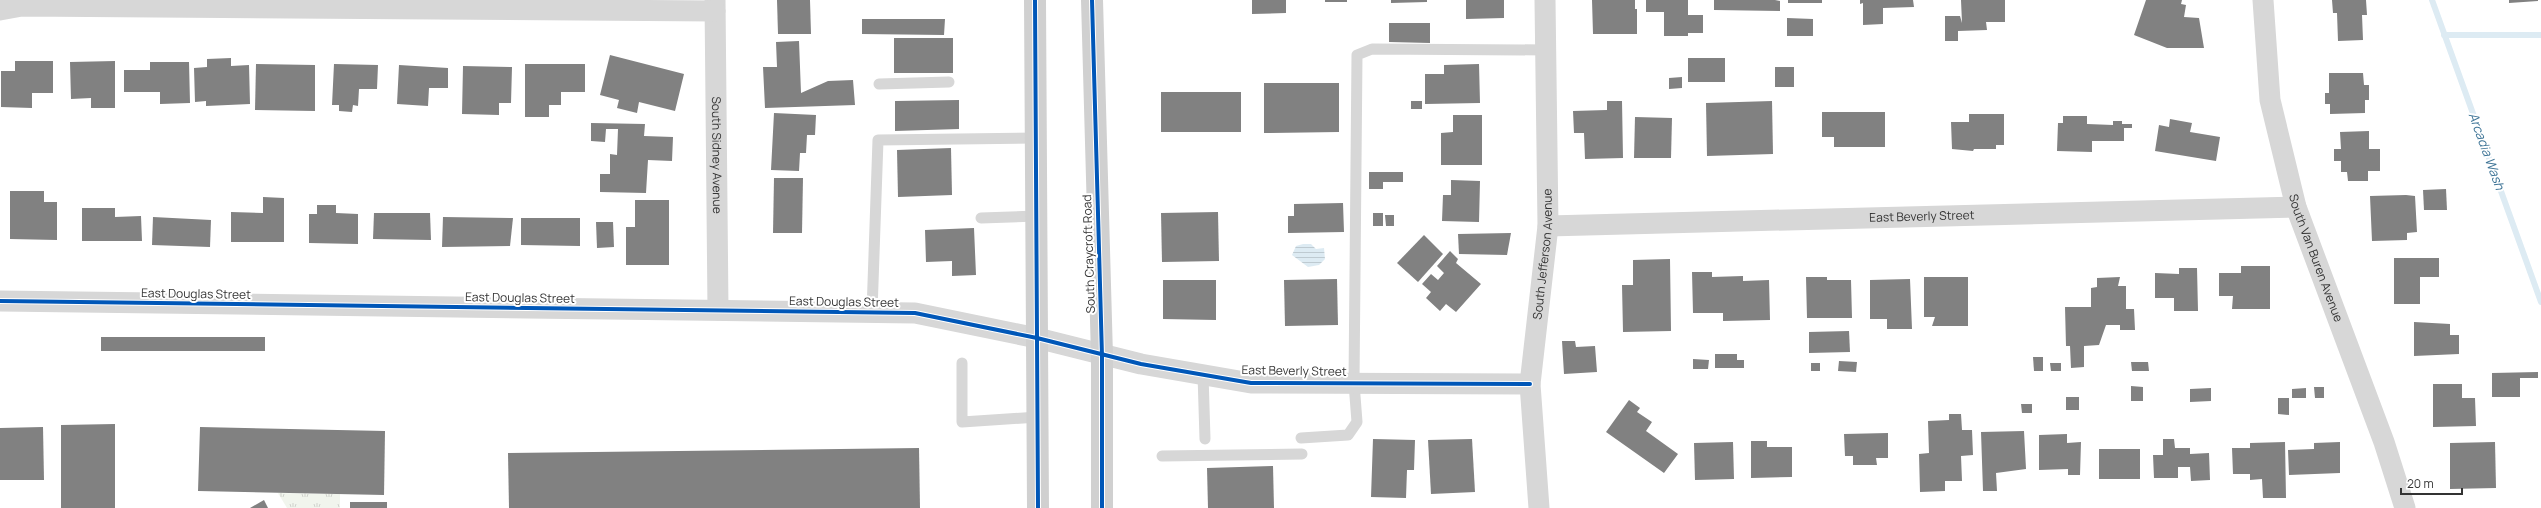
<svg xmlns="http://www.w3.org/2000/svg" width="2541" height="508" viewBox="0 0 2541 508" font-family="Manrope,sans-serif">
<defs>
<pattern id="park-tufts" width="24" height="20" patternUnits="userSpaceOnUse"><rect width="24" height="20" fill="#f1f5ed"/><path d="M3 7l-1-3M5 7V3M7 7l1-3M15 17l-1-3M17 17v-4M19 17l1-3" fill="none" stroke="#cfd2cc"/></pattern>
<pattern id="water-rules" width="6" height="5" patternUnits="userSpaceOnUse"><rect width="6" height="5" fill="#ddebf3"/><path d="M0 2.5h6" fill="none" stroke="#becad1"/></pattern>
</defs>
<rect width="100%" height="100%" fill="#fff"/>
<!-- park -->
<path fill="url(#park-tufts)" d="M278 493 340 494V508H287Z"/>
<!-- water -->
<path fill="url(#water-rules)" d="M1303 244H1311L1316 249 1324 248 1325 259 1319 265 1308 267 1292 255 1296 246Z"/>
<g fill="none" stroke-linecap="round" stroke-linejoin="round">
<!-- stream -->
<g stroke="#ddebf3" stroke-width="6">
<path d="M2432 0 2541 302"/>
<path d="M2444 35H2541"/>
</g>
</g>
<!-- building -->
<g fill="#818181">
<path d="M777 0H810L811 34H778Z"/>
<path d="M1252 0H1286V13L1252 14Z"/>
<rect x="1325" y="0" width="22" height="2"/>
<path d="M1391 0H1427V2L1391 3Z"/>
<path d="M1466 0H1504V18L1466 19Z"/>
<path d="M1592 0H1635V9H1637V34H1593Z"/>
<path d="M1646 0H1688V15H1703V33H1688V36H1664V12H1646Z"/>
<path d="M1714 0H1775L1780 1V11L1714 10Z"/>
<rect x="1788" y="0" width="34" height="3"/>
<path d="M1860 0H1913L1914 7 1883 8V24L1863 25V3L1860 4Z"/>
<path d="M1961 0H2005V22H1986L1987 30 1958 31V41H1945V16H1960L1962 23Z"/>
<path d="M2146 0H2182L2181 4 2186 5 2184 17 2199 18 2204 48H2167L2134 35Z"/>
<path d="M2332 0H2366L2367 15H2362L2363 40 2338 41 2337 13H2333Z"/>
<path d="M2509 0H2538V1L2509 3Z"/>
<path d="M1787 18 1813 19V36H1787Z"/>
<path d="M862 19H945L944 35 862 34Z"/>
<path d="M1389 23H1430V43L1389 42Z"/>
<rect x="894" y="38" width="59" height="35"/>
<path d="M799 41 801 93 828 81 853 80 855 105 765 108 763 67H777L776 42Z"/>
<path d="M610 55 684 74 675 111 639 102 637 113 617 108 619 100 600 95Z"/>
<path d="M231 58V66L249 65 250 104 206 106V101L195 102 194 68 207 67V59Z"/>
<rect x="1688" y="58" width="37" height="24"/>
<path d="M15 61H53V93H32V108L1 107V71H15Z"/>
<path d="M115 61V108H91V98L71 99 70 62Z"/>
<path d="M150 62H189L190 103 160 104V92H124V70H150Z"/>
<path d="M256 64 315 65V111L255 110Z"/>
<path d="M334 64 378 65 377 89H359L358 106 353 105 352 112 339 111V105H332Z"/>
<path d="M525 64H585V92H561V105H549V117H525Z"/>
<path d="M1479 64 1480 103 1425 104V74H1444V65Z"/>
<path d="M399 65 448 68V88H429L428 106 397 104Z"/>
<path d="M463 66 512 67 511 103H499V115L462 114Z"/>
<rect x="1775" y="67" width="19" height="20"/>
<path d="M2329 73H2363L2364 85H2369V100H2365V113L2330 114V104H2325V93H2329Z"/>
<path d="M1682 77V88L1669 89V78Z"/>
<path d="M1264 83H1339V132L1264 133Z"/>
<rect x="1161" y="92" width="80" height="40"/>
<path d="M959 100V129L895 131V101Z"/>
<rect x="1411" y="101" width="11" height="8"/>
<path d="M1607 101H1622L1623 158 1585 159 1584 133H1574L1573 111 1607 110Z"/>
<path d="M1772 101 1773 154 1707 156 1706 103Z"/>
<path d="M1822 112H1885V147H1834V137H1822Z"/>
<path d="M774 113 816 115 815 135H807L806 153H800L799 171 771 170Z"/>
<path d="M1969 114H2004V145H1996V149H1974L1973 151 1952 149 1951 122H1969Z"/>
<path d="M1453 115H1482V165H1441V133L1453 132Z"/>
<path d="M2063 116H2087V124L2113 125V121H2122V124H2132V128H2124V141H2092V152L2057 151 2058 123H2063Z"/>
<path d="M1635 117 1672 118 1671 158H1634Z"/>
<path d="M2170 119 2192 123 2190 132 2220 137 2216 161 2155 151 2159 125 2169 127Z"/>
<path d="M591 123 645 124 644 136 673 137 672 161 648 160 646 193 600 192V174H610V154L617 155 618 129H606L605 142 591 141Z"/>
<path d="M2369 131V149H2380V171H2368V181H2348L2347 172H2341V161H2334V149H2341L2340 132Z"/>
<path d="M951 148 952 195 898 197 897 150Z"/>
<path d="M1369 172H1403V182H1383V189H1369Z"/>
<path d="M774 178H803L802 233H773Z"/>
<path d="M1451 180 1480 181 1479 222 1442 221 1443 195H1451Z"/>
<path d="M2446 189 2447 210H2424L2423 190Z"/>
<path d="M10 191H44V202H57V240L10 239Z"/>
<path d="M2406 195 2415 196 2417 232 2407 233V240L2372 241 2370 196Z"/>
<path d="M263 197 284 198V242H231V212L263 213Z"/>
<path d="M635 200H669V265H626V227H635Z"/>
<path d="M1343 203 1344 232 1288 233V216H1294V204Z"/>
<path d="M317 205H336V213L358 214V244L309 243V214H317Z"/>
<path d="M82 208H115V217L141 216 142 241H82Z"/>
<path d="M1218 212 1219 261 1162 262 1161 213Z"/>
<path d="M374 213H430L431 240 373 239Z"/>
<rect x="1373" y="213" width="10" height="13"/>
<path d="M1385 215H1394V226H1386Z"/>
<path d="M153 217 211 220 210 247 152 245Z"/>
<path d="M443 217 513 218 510 246 442 247Z"/>
<path d="M521 218H580V246L521 245Z"/>
<path d="M596 222H613L614 247 597 248Z"/>
<path d="M974 228 976 275 952 276V261L926 262 925 230Z"/>
<path d="M1511 233 1507 255 1459 254 1458 234Z"/>
<path d="M1424 235 1443 254 1418 282 1397 263Z"/>
<path d="M1450 251 1458 259 1456 263 1481 284 1456 312 1446 304 1440 311 1426 298 1431 292 1422 284 1431 274 1438 280 1444 273 1437 266Z"/>
<path d="M2394 258H2439V277H2420V304H2394Z"/>
<path d="M1670 259 1671 331 1623 332 1622 285H1633V260Z"/>
<path d="M2241 266H2270V309H2232L2233 296H2219V273H2241Z"/>
<path d="M2179 268H2197L2198 311H2174V298H2155V273L2179 274Z"/>
<path d="M1692 272H1712V277L1743 276V281L1769 280 1770 320 1723 321V313H1693Z"/>
<path d="M1806 277H1827V280H1851L1852 318H1807Z"/>
<path d="M1924 277H1968V326H1932L1935 317H1924Z"/>
<path d="M2120 277 2118 286H2126V309H2134L2135 330H2120V325H2106L2099 345 2084 346V367L2071 368 2070 346H2066L2065 307H2091V288L2097 287V278Z"/>
<path d="M1337 279 1338 325 1285 326 1284 280Z"/>
<path d="M1910 279 1912 329H1887V319H1870V280Z"/>
<path d="M1163 280H1216V320L1163 319Z"/>
<path d="M2414 322 2450 324V335H2459V354L2414 356Z"/>
<path d="M1849 331 1850 352 1809 353V332Z"/>
<rect x="101" y="337" width="164" height="14"/>
<path d="M1562 341H1575L1576 347 1595 346 1597 372 1564 374Z"/>
<path d="M1715 354H1737V360H1744V368H1715Z"/>
<path d="M2033 357H2043V371H2034Z"/>
<path d="M1693 359 1709 360 1708 369H1693Z"/>
<path d="M1839 361 1857 362 1856 372 1838 371Z"/>
<path d="M2131 362H2148L2149 371H2132Z"/>
<rect x="1811" y="363" width="9" height="8"/>
<path d="M2050 363H2061V371H2051Z"/>
<path d="M2538 372V378H2520V397H2492V373Z"/>
<path d="M2433 384H2462V398H2475L2476 426 2433 427Z"/>
<path d="M2131 386 2143 387V401H2131Z"/>
<path d="M2314 387H2324V398H2315Z"/>
<path d="M2211 388V401L2190 402V389Z"/>
<path d="M2306 388V398H2292V389Z"/>
<rect x="2066" y="397" width="13" height="13"/>
<path d="M2278 398H2289V415L2278 414Z"/>
<path d="M1629 400 1640 408 1637 412 1652 422 1646 431 1678 454 1664 473 1606 432Z"/>
<path d="M2021 404H2032V413H2022Z"/>
<path d="M1949 414H1961L1962 430H1972L1973 455 1961 456 1962 481H1945V491L1920 492 1919 454 1929 453 1928 421 1949 420Z"/>
<path d="M115 424V508H61V425Z"/>
<path d="M43 427 44 480H0V428Z"/>
<path d="M200 427 385 431 384 495 198 491Z"/>
<path d="M2024 431 2026 469 1996 473 1997 491H1983L1981 432Z"/>
<path d="M1888 433V458H1876L1877 465H1853V456H1845L1844 434Z"/>
<path d="M2067 434V443L2081 442 2080 475H2068V469L2039 470V435Z"/>
<path d="M1373 439 1415 440 1414 470H1407L1406 498 1371 497Z"/>
<path d="M1472 439 1475 492 1431 494 1428 440Z"/>
<path d="M2163 439H2174L2175 448H2190V454L2209 453 2210 480 2191 481 2190 467H2178V478H2154L2153 455H2163Z"/>
<path d="M1751 441H1767V447H1792V477L1751 478Z"/>
<path d="M1733 442 1734 479 1695 480 1694 443Z"/>
<path d="M2285 442 2286 498H2263L2262 479 2250 480V474H2233L2232 448H2250V443Z"/>
<path d="M2340 442V473L2289 475 2288 450 2314 449V443Z"/>
<path d="M2495 442 2496 488 2450 489V443Z"/>
<path d="M919 448 920 508H509L508 453Z"/>
<rect x="2099" y="449" width="41" height="30"/>
<path d="M1273 466 1274 508H1208L1207 468Z"/>
<path d="M264 500 268 508H250Z"/>
<rect x="350" y="502" width="37" height="6"/>
</g>
<g fill="none" stroke-linecap="round" stroke-linejoin="round">
<!-- service -->
<g stroke="#d7d7d7" stroke-width="11">
<path d="M879 84 949 82"/>
<path d="M981 218 1037 216"/>
<path d="M872 312 878 140 1036 138"/>
<path d="M962 363V422L1038 417"/>
<path d="M1203 374 1205 439"/>
<path d="M1301 438 1348 435 1357 422 1354 383 1357 55 1372 49 1546 50"/>
<path d="M1162 456 1302 454"/>
</g>
<!-- minor -->
<g stroke="#d7d7d7" stroke-width="21">
<path id="s1" d="M715 0 718 310"/>
<path id="s2" d="M2263 0 2270 100 2296 207 2384 442 2405 508"/>
<path d="M0 10 22 6 715 11"/>
<path id="s3" d="M1548 226 2296 207"/>
<path d="M0 301 915 313 1037 338 1141 364 1251 383 1530 384"/>
<path id="s4" d="M1539 508 1530 384 1548 226 1545 0"/>
</g>
<!-- secondary -->
<g stroke="#d0d0d0" stroke-width="22">
<path d="M1035 0 1038 508"/>
<path d="M1092 0 1102 356V508"/>
</g>
<defs>
<g id="cycleway">
<path d="M1035 0 1038 508"/>
<path d="M1092 0 1102 356V508"/>
<path d="M0 301 915 313 1037 338 1141 364 1251 383 1530 384"/>
</g>
</defs>
<!-- cycleway casing -->
<use href="#cycleway" stroke="#fff" stroke-width="6"/>
<!-- cycleway -->
<use href="#cycleway" stroke="#0057b8" stroke-width="4"/>
</g>
<g text-anchor="middle" stroke-width="4" stroke-linejoin="round" paint-order="stroke">
<!-- street labels -->
<g font-size="12" fill="#333" stroke="#fff">
<text dy="4" stroke="none"><textPath href="#s1" startOffset="155">South Sidney Avenue</textPath></text>
<text dy="4" stroke="none"><textPath href="#s3" startOffset="374">East Beverly Street</textPath></text>
<text transform="translate(1089 254) rotate(-92)" y="4">South Craycroft Road</text>
<text dy="4" stroke="none"><textPath href="#s4" startOffset="255">South Jefferson Avenue</textPath></text>
<text dy="4" stroke="none"><textPath href="#s2" startOffset="265">South Van Buren Avenue</textPath></text>
<text transform="translate(196 294) rotate(1)" y="4">East Douglas Street</text>
<text transform="translate(520 298) rotate(1)" y="4">East Douglas Street</text>
<text transform="translate(844 302) rotate(1)" y="4">East Douglas Street</text>
<text transform="translate(1294 371) rotate(1)" y="4">East Beverly Street</text>
</g>
<!-- water labels -->
<g font-size="13" font-style="italic" fill="#3f7597" stroke="#fff">
<text transform="translate(2487 151) rotate(70)" y="5">Arcadia Wash</text>
</g>
</g>
<!-- scale -->
<path d="M2401 488v6h61v-6" fill="none" stroke="#333333" stroke-width="2"/>
<text x="2407" y="488" font-size="12" fill="#333333" stroke="#ffffff" stroke-width="3" paint-order="stroke">20 m</text>
</svg>
